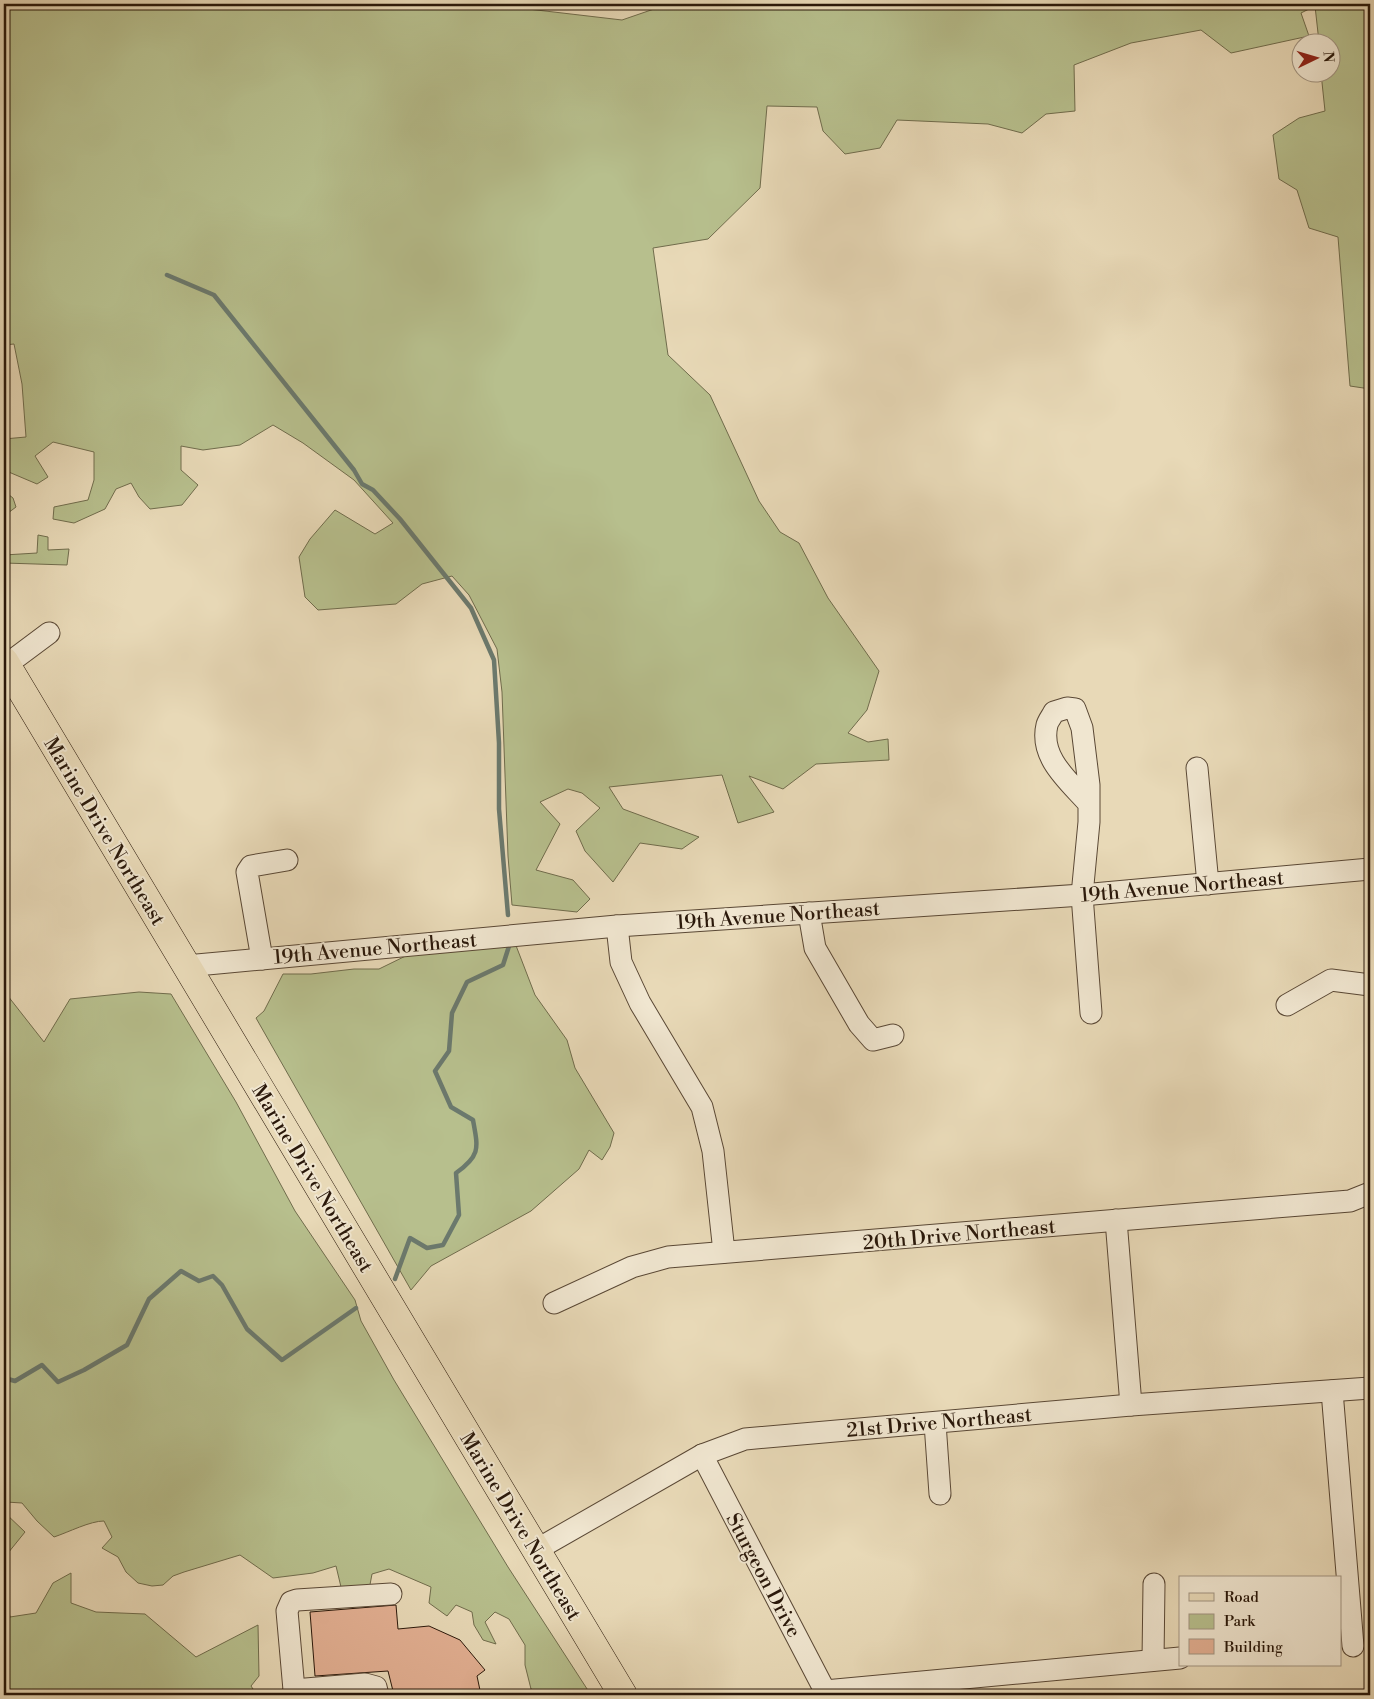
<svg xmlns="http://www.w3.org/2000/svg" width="1374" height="1699" viewBox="0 0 1374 1699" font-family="'Libre Bodoni',serif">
<rect width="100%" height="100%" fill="#e8d9b7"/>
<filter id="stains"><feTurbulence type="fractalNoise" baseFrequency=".004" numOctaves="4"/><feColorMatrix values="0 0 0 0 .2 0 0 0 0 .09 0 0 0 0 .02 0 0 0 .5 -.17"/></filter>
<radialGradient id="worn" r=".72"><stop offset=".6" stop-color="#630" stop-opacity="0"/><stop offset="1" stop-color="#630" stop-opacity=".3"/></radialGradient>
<!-- green -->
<g fill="#b7bf8d" stroke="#706c4c">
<path d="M4 4H508L511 7 622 20 654 9 655 4H1370V389L1350 386 1338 237 1309 228 1297 190 1279 179 1273 135 1299 118 1325 111 1321 73 1332 72V42H1319L1315 6 1301 13 1309 36 1231 53 1201 30 1131 43 1074 65 1075 111 1046 114 1022 133 988 124 897 120 880 148 845 154 823 131 817 107 767 106 760 188 708 239 653 248 668 355 710 395 759 501 780 532 799 543 828 598 879 671 867 710 848 733 868 742 888 739 889 760 816 764 783 789 749 776 774 812 738 823 722 775 609 787 623 809 699 837 682 849 640 843 613 882 585 851 576 831 600 808 582 793 568 789 540 802 560 824 536 870 573 880 590 899 577 912 512 905 508 856 502 692 497 649 469 595 452 576 422 584 396 604 318 610 305 597 299 557 310 539 335 510 375 534 393 523 354 480 303 443 273 425 240 445 203 450 181 446V470L198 485 182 505 150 509 139 497 131 483 116 489 105 509 74 523 53 519 54 507 88 500 94 480V452L53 442 35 456 48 477 37 484 4 470V439L26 437 22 384 14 344 4 345Z"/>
<path d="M4 491 13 498 16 507 4 516Z"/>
<path d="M38 535 48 537V550L69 549 67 565 4 563V555L37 553Z"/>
<path d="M515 943 535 995 567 1040 575 1068 614 1133 610 1147 602 1160 589 1150 579 1169 531 1211 431 1266 411 1290 256 1018 264 1011 283 974H311L354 969H379L422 948Z"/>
<path d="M4 991 44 1042 70 999 139 992 171 994 236 1102 295 1211 355 1300 361 1321 394 1380 508 1567 591 1695H549L531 1689 525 1665V1645L509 1619 495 1612 485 1622 496 1644 483 1640 474 1625 472 1612 456 1605 447 1616 429 1603 431 1587 389 1569 372 1574 369 1590 341 1587 336 1566 313 1573 273 1578 240 1555 184 1572 173 1576 163 1585 152 1586 138 1583 126 1572 118 1557 102 1548 112 1537 104 1521C90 1521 69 1532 54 1537L37 1521 22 1503 6 1502 4 1500Z"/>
<path d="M4 1512 25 1532 4 1558Z"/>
<path d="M71 1573V1603L96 1612 145 1614 196 1657 258 1625 259 1676 251 1686 257 1695H4V1585L10 1617 36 1613 53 1583Z"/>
</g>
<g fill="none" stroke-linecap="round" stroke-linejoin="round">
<!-- stream -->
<g stroke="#6b796d" stroke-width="4.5">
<path d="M167 275 214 295 354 470 362 484 373 490 400 519 471 608 494 660 499 743V809L508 915"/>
<path d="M395 1279 410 1238 427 1248 443 1245 459 1215 456 1173C481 1155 478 1148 473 1120L451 1107 435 1071 449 1051 452 1013 467 982 503 965 510 943"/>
<path d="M4 1378 15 1381 42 1365 58 1382 84 1370 127 1345 149 1299 181 1271 199 1281 213 1276 222 1285 247 1329 282 1360 356 1308"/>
</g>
</g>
<!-- building -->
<path fill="#e2af92" stroke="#2a180a" d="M396 1605 398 1629 429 1626 460 1640 485 1670 477 1676 481 1695H394L388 1671 315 1676 310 1612Z"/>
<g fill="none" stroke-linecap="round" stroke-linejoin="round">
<defs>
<g id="minor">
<path d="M6 665 49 633"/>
<path d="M1197 768 1208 884"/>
<path d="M1089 804C1070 782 1039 758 1047 725 1048 721 1052 716 1054 712L1067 708 1075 709 1082 728 1089 785V822L1082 895 1091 1013"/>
<path d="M809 913 815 948 859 1024 873 1040 893 1035"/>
<path d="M617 926 621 962 640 1003 702 1107 713 1151 724 1252"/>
<path d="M262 959 247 872 251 866 287 860"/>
<path d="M186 966 617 926 1082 895 1370 869"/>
<path d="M1287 1005 1331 980 1370 985"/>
<path d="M1116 1220 1131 1405"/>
<path d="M554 1303 632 1267 668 1257 1350 1201 1370 1193"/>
<path d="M1332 1391 1353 1646"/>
<path d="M935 1423 940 1494"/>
<path d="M702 1455 825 1691V1695"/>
<path d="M536 1550 702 1455 745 1439 1131 1405 1370 1388"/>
<path d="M1153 1660 1154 1584"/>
<path d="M294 1690 287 1611 291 1602 297 1600 391 1594"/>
<path d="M825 1691 1180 1658"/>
<path d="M294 1695V1690L365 1684 376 1687 378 1695"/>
</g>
<path id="major" d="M4 661 623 1695"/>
</defs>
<!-- minor casing -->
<use href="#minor" stroke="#5a4835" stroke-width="23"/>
<!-- major casing -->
<use href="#major" stroke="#2a180a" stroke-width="29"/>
<!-- minor -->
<use href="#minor" stroke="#f0e6d0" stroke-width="21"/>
<!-- major -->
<use href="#major" stroke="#e8d9b7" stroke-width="28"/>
</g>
<g text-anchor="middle" stroke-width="4" stroke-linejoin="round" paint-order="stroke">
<!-- street labels -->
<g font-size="20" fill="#2a180a" stroke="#f0e6d0">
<text transform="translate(105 831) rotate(59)" y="7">Marine Drive Northeast</text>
<text transform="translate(1182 886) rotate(-5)" y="7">19th Avenue Northeast</text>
<text transform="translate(778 915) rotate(-4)" y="7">19th Avenue Northeast</text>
<text transform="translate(375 948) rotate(-5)" y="7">19th Avenue Northeast</text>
<text transform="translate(313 1178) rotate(59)" y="7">Marine Drive Northeast</text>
<text transform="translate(959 1234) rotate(-5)" y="7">20th Drive Northeast</text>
<text transform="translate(939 1422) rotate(-5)" y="7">21st Drive Northeast</text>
<text transform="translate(521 1526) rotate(59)" y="7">Marine Drive Northeast</text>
<text transform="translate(764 1575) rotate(62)" y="7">Sturgeon Drive</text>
</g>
</g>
<!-- margin -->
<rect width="1374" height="1699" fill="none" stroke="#e8d9b7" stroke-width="20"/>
<rect x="5" y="5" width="1364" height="1689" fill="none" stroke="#2a180a" stroke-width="2.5"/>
<rect x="10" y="10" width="1354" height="1679" fill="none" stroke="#2a180a"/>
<!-- legend -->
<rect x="1179" y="1576" width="162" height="90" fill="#f0e6d0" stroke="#a19481"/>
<rect x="1189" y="1593" width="25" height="8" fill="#e8d9b7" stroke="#a19481"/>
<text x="1224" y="1602" font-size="15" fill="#2a180a">Road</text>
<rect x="1189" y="1614" width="25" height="15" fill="#b7bf8d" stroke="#a19481"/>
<text x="1224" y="1626" font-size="15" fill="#2a180a">Park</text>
<rect x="1189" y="1639" width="25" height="15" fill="#e2af92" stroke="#a19481"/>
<text x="1224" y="1652" font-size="15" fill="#2a180a">Building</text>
<!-- north arrow -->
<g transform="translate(1316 58) rotate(85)"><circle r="24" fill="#f0e6d0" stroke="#a19481"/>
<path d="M0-4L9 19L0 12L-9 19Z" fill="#8f2418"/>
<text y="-8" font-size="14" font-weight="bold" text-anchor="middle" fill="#2a180a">N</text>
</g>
<rect width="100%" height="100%" filter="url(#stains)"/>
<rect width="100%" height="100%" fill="url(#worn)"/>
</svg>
